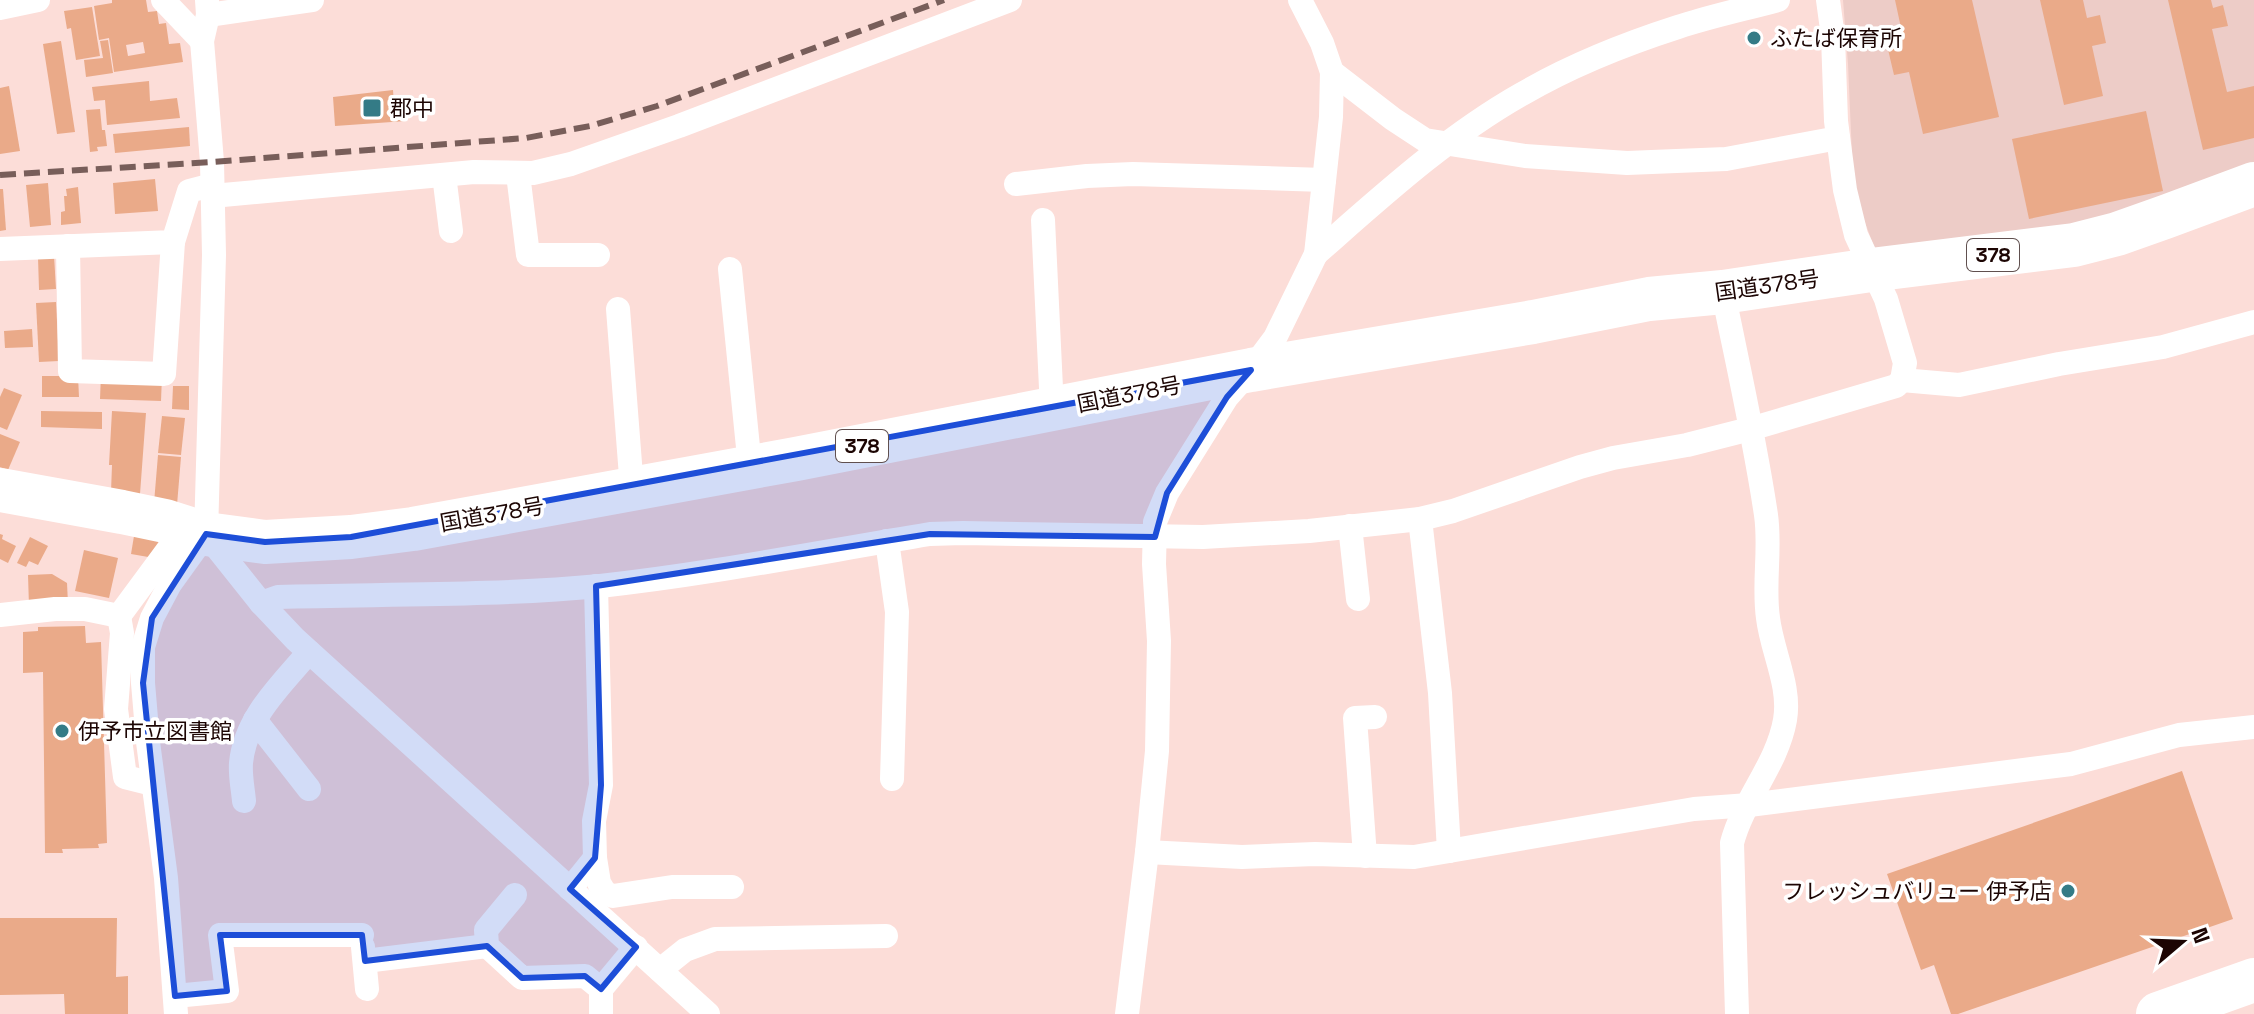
<svg xmlns="http://www.w3.org/2000/svg" width="2254" height="1014" viewBox="0 0 2254 1014" font-family="'Space Grotesk','Noto Sans JP',sans-serif">
<rect width="100%" height="100%" fill="#fcddd8"/>
<!-- built -->
<path fill="#edccc7" d="M1843 0H2254V168L2098 221 1875 249 1861 212 1853 178 1848 64Z"/>
<!-- building -->
<g fill="#eaaa89" fill-rule="evenodd">
<path d="M112 0H146L148 12 157 11 159 24 166 23 169 44 180 43 183 62 114 72 109 38 99 40 94 6 112 3ZM143 42 145 53 128 56 126 45Z"/>
<path d="M1895 0H1972L1999 117 1923 134 1909 72 1894 75 1886 41 1903 37Z"/>
<path d="M2040 0H2083L2087 18 2100 15 2106 43 2092 46 2103 96 2064 105Z"/>
<path d="M2168 0H2211L2213 8 2223 5 2228 26 2212 29 2227 92 2254 86V138L2203 150Z"/>
<path d="M92 7 100 56 76 60 71 28 67 29 64 11Z"/>
<path d="M108 40 113 73 86 77 84 60 103 58 100 41Z"/>
<path d="M61 41 75 132 57 134 43 44Z"/>
<path d="M149 81 150 101 177 98 180 118 107 125 105 100 94 101 92 87Z"/>
<path d="M9 86 20 151 0 154V88Z"/>
<path d="M393 90 394 105 405 104 406 121 335 126 333 97Z"/>
<path d="M100 109 102 130H105L107 146 97 147 98 151 90 152 86 110Z"/>
<path d="M2146 111 2163 191 2029 219 2012 139Z"/>
<path d="M189 127 190 146 115 153 113 134Z"/>
<path d="M155 179 158 211 115 214 113 183Z"/>
<path d="M48 183 51 225 30 227 26 185Z"/>
<path d="M78 187 81 223 61 225V212L65 211 64 196H67L66 189Z"/>
<path d="M0 189H3L6 230 0 231Z"/>
<path d="M54 256 56 289 39 290 38 257Z"/>
<path d="M56 302 59 361 39 362 36 303Z"/>
<path d="M32 329 33 347 5 348 4 331Z"/>
<path d="M101 374 162 376 161 401 100 399Z"/>
<path d="M42 376H78L79 397H42Z"/>
<path d="M173 386H189V410L172 409Z"/>
<path d="M4 388 22 395 7 430 0 427V397Z"/>
<path d="M41 411 102 412V429L41 427Z"/>
<path d="M112 411 146 413 140 494 111 492 112 465H109Z"/>
<path d="M162 416 185 418 181 455 158 453Z"/>
<path d="M0 434 20 442 8 470 0 467Z"/>
<path d="M158 455 181 457 177 505 154 503Z"/>
<path d="M0 534 3 535 2 539 16 546 8 563 0 559Z"/>
<path d="M134 536 165 538 154 558 131 554Z"/>
<path d="M30 537 48 546 38 565 29 561 26 567 17 563Z"/>
<path d="M84 550 118 558 109 598 75 591Z"/>
<path d="M52 574 67 583 68 604 29 606 28 575Z"/>
<path d="M85 626 86 643 101 642 107 843 98 844 99 848 62 849 63 853H45L43 672 23 673V632L38 631V627Z"/>
<path d="M2182 771 2233 919 1958 1014H1951L1934 965 1921 970 1887 874Z"/>
<path d="M0 918H117L116 977 128 976V1014H65L64 994 0 995Z"/>
</g>
<g fill="none" stroke-linecap="round" stroke-linejoin="round">
<!-- street -->
<g stroke="#fff" stroke-width="24">
<path d="M163 0 202 41"/>
<path d="M0 8 38 0"/>
<path d="M208 15 312 0"/>
<path d="M1332 72 1393 119 1425 140 1525 156 1627 163 1726 159 1838 138"/>
<path d="M518 174 528 255H598"/>
<path d="M444 175 451 231"/>
<path d="M1016 184 1087 176 1133 174 1324 180"/>
<path d="M212 196 474 172 533 173 571 164 679 126 1010 0"/>
<path d="M1043 220 1052 409"/>
<path d="M68 246 70 371 164 374 173 242"/>
<path d="M0 249 173 242 189 191 212 185"/>
<path d="M1316 254C1381 197 1446 137 1522 94 1570 66 1625 44 1678 27 1711 16 1745 9 1778 0"/>
<path d="M730 269 750 467"/>
<path d="M1723 292C1738 366 1755 440 1766 515 1771 549 1763 584 1768 618 1772 652 1791 686 1785 720 1777 765 1743 800 1732 843L1737 1014"/>
<path d="M618 309 632 489"/>
<path d="M1902 380 1959 385 2059 364 2163 347 2254 322"/>
<path d="M1420 519 1440 693 1449 851"/>
<path d="M1350 526 1358 599"/>
<path d="M206 534 261 603 295 639 708 1014"/>
<path d="M887 541 897 612 892 779"/>
<path d="M261 603 278 597C385 594 493 596 600 586 710 574 820 552 930 534L963 533 1203 537 1309 531 1420 519 1453 511 1580 467 1613 458 1687 445 1750 429 1896 386 1902 380 1905 363 1886 299 1856 235 1845 190 1836 121 1833 37 1828 0"/>
<path d="M0 615 55 609H85L119 616 170 547 204 535"/>
<path d="M119 616 122 633 116 709 125 777 153 784"/>
<path d="M255 720 309 789"/>
<path d="M244 801C243 789 240 776 241 763 245 718 281 685 309 652"/>
<path d="M1147 852 1242 857 1315 854 1414 857 1694 809 1749 805 2071 764 2179 735 2254 727"/>
<path d="M1365 856 1355 718 1375 717"/>
<path d="M595 858 599 883 605 893 613 896 672 887H732"/>
<path d="M570 889 595 858 594 821 601 785 596 586"/>
<path d="M515 895 486 930 487 946 522 978 585 976 601 989"/>
<path d="M363 947 367 989"/>
<path d="M365 961 487 946"/>
<path d="M660 970 685 950 715 939 886 936"/>
<path d="M175 996 227 991 220 935H362"/>
<path d="M176 1014 166 878 148 742 143 683V647L152 618 170 584 206 534 214 255 212 162 202 41 208 15 207 0"/>
<path d="M601 1014V989L636 947"/>
<path d="M1127 1014 1147 852 1157 751 1159 641 1154 564 1155 522 1167 493 1227 397 1251 370 1275 338 1316 254 1331 117 1332 72 1322 43 1300 0"/>
</g>
<!-- highway -->
<g stroke="#fff" stroke-width="44">
<path d="M0 490 122 512 165 521 206 534 265 542 351 537 413 529 796 459 1251 370 1533 322 1649 299 1723 292 1871 270 2074 245 2117 234 2165 217 2254 184"/>
<path d="M2158 1014 2254 980"/>
</g>
<!-- rail -->
<path stroke="#785e5a" stroke-width="6" stroke-dasharray="16 8" stroke-linecap="butt" d="M0 175 212 162 526 138 590 126 657 106 944 0"/>
</g>
<!-- marked area -->
<path fill="#1d4ed8" fill-opacity="0.2" stroke="#1d4ed8" stroke-width="6" stroke-linejoin="round" d="M1251 370 1227 397 1167 493 1155 537 930 534 596 586 601 785 595 858 570 889 636 947 601 989 585 976 522 978 487 946 365 961 362 935H220L227 991 175 996 143 683 152 618 206 534 265 542 351 537Z"/>
<!-- markers -->
<g fill="#347b86" stroke="#fff" stroke-width="3">
<circle cx="1754" cy="38" r="8"/>
<rect x="362" y="98" width="20" height="20" rx="4"/>
<circle cx="62" cy="731" r="8"/>
<circle cx="2068" cy="891" r="8"/>
</g>
<g text-anchor="middle" stroke-width="7" stroke-linejoin="round" paint-order="stroke">
<!-- shield labels -->
<g fill="#fff" stroke="#60504f" stroke-width="2">
<rect x="1967" y="239" width="52" height="32" rx="6"/>
<rect x="836" y="430" width="52" height="32" rx="6"/>
</g>
<g font-size="20" font-weight="bold" fill="#1c0503">
<text x="1993" y="262">378</text>
<text x="862" y="453">378</text>
</g>
<!-- poi labels -->
<g font-size="22" fill="#1c0503" stroke="#fff" text-anchor="start">
<text x="1770" y="46">ふたば保育所</text>
<text x="390" y="116">郡中</text>
<text x="78" y="739">伊予市立図書館</text>
<text x="2052" y="899" text-anchor="end">フレッシュバリュー 伊予店</text>
</g>
<!-- street labels -->
<g font-size="22" fill="#1c0503" stroke="#fff">
<text transform="translate(1767 285) rotate(-8)" y="8">国道378号</text>
<text transform="translate(1129 394) rotate(-11)" y="8">国道378号</text>
<text transform="translate(492 514) rotate(-10)" y="8">国道378号</text>
</g>
</g>
<!-- north arrow -->
<g transform="translate(2182 942) rotate(71)" stroke="#ffffff" stroke-width="6" paint-order="stroke">
<path d="M0-6L14 30L0 20L-14 30Z" fill="#1c0503"/>
<text y="-12" font-size="22" font-weight="bold" text-anchor="middle" fill="#1c0503">N</text>
</g>
</svg>
